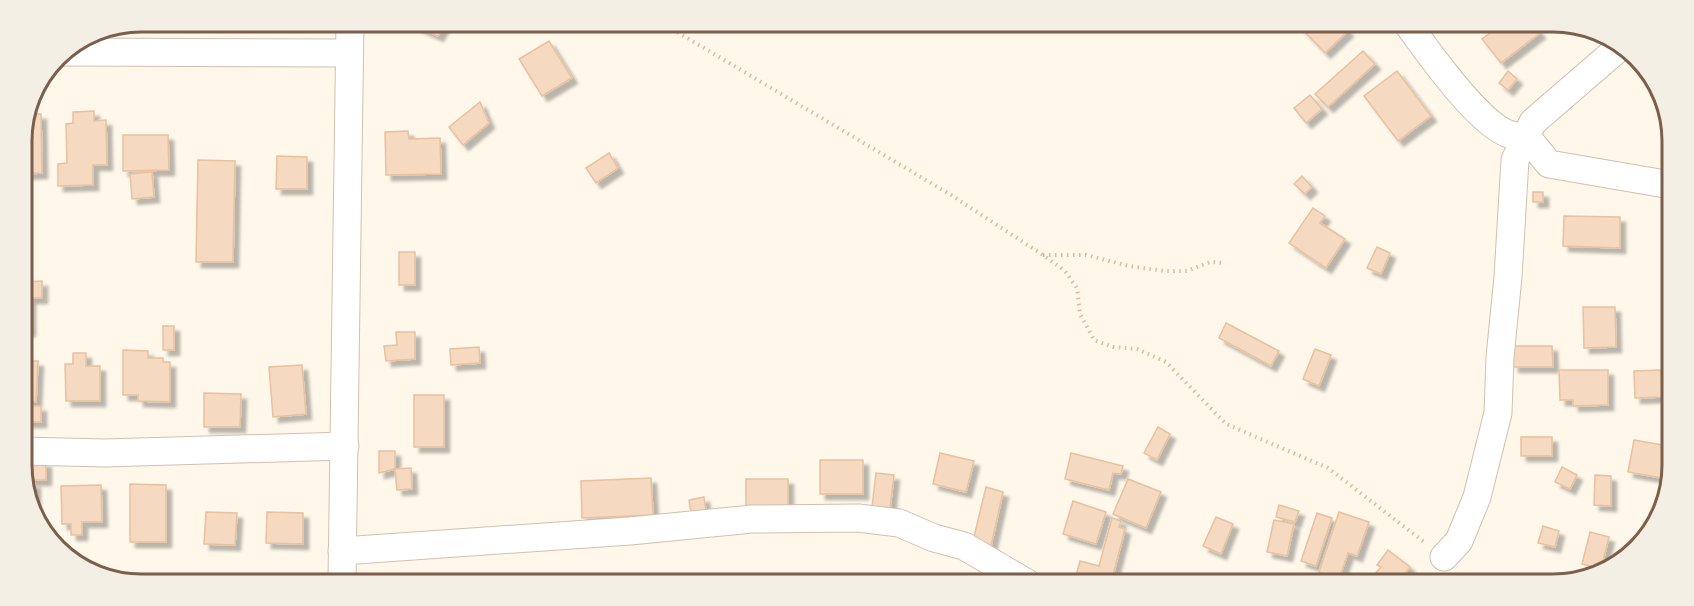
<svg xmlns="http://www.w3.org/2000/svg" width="1694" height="606" viewBox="0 0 1694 606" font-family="'IBM Plex Sans',sans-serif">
<defs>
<filter id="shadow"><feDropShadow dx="5.5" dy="5.5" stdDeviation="1.5" flood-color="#0004"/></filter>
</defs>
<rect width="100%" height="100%" fill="#fef7ea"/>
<!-- building -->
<g fill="#f5d9c0" stroke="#e8c19f" stroke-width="1.5" filter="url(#shadow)">
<path d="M407 22H446L438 36Z"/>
<path d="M1299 26H1343L1348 31 1325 53Z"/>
<path d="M1498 27H1535L1540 33 1501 63 1482 39Z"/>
<path d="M549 41 572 78 542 96 519 59Z"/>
<path d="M1363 51 1375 64 1328 107 1315 94Z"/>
<path d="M1397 71 1431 116 1398 141 1364 96Z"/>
<path d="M1508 71 1517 79 1508 90 1499 83Z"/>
<path d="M1310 95 1322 109 1306 123 1294 108Z"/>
<path d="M480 102 489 123 463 145 449 127Z"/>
<path d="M94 111V121L106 120 107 165H93V185L58 186V164L67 163 66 124 73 123V112Z"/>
<path d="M26 114H41L42 173 22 174 21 132Z"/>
<path d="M408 131 409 139 440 138 441 174 386 175 385 132Z"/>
<path d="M123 135H168L169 170 123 171Z"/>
<path d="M609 153 618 168 596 183 586 168Z"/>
<path d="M277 156 307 157V189H276Z"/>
<path d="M198 160 235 161 233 262H196Z"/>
<path d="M152 172 154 197 132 199 130 174Z"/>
<path d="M1302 176 1312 187 1305 194 1294 184Z"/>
<rect x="1533" y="192" width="10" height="10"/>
<path d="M1313 208 1325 216 1320 223 1345 239 1326 268 1289 243Z"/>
<path d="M1564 216 1620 217V248L1563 246Z"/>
<path d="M1377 247 1390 253 1381 274 1367 268Z"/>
<rect x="399" y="252" width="16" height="33"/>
<path d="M42 281V298H30V331H22V282Z"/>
<path d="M1583 307H1615L1616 347 1584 348Z"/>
<path d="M1226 323 1279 351 1271 366 1219 338Z"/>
<rect x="163" y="326" width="11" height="24"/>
<path d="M396 332H415V359L386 361 384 346 397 345Z"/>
<path d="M1513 346H1552L1553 367H1513Z"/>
<path d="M479 347 480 363 451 365 450 349Z"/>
<path d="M1315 349 1331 355 1319 386 1303 379Z"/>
<path d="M123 350 148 351V358H163V362H170V402L138 401V395H123Z"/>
<path d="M73 353H86V366H100V401H66L65 364H73Z"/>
<path d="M23 361H38L36 402 23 401Z"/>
<path d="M302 365 306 414 273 417 269 367Z"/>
<path d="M1559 370H1608V405L1573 406V400H1560Z"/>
<path d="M1661 370 1662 397 1635 398 1634 371Z"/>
<path d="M204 393 241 394 240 427H204Z"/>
<rect x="414" y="395" width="30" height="52"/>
<rect x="23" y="406" width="18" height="16"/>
<path d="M1158 427 1170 434 1157 460 1144 453Z"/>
<rect x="1521" y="437" width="31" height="19"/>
<path d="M1634 440 1668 446 1667 479 1628 472Z"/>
<path d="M379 451H395V469L379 473Z"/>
<path d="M940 453 974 461 966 492 933 484Z"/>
<path d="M1071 453 1123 466 1121 474 1113 473 1109 490 1065 479Z"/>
<rect x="820" y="460" width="43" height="34"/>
<rect x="23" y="462" width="23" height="18"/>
<path d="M1562 467 1577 475 1570 489 1555 482Z"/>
<path d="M411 468 412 489 397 490 395 469Z"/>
<path d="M876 473 894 475 890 509 872 507Z"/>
<path d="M1595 475 1611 476V506L1594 505Z"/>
<path d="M651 478 653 515 582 518 581 481Z"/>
<rect x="746" y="479" width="42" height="28"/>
<path d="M1128 479 1161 492 1146 528 1113 514Z"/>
<path d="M23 483H35V513L23 489Z"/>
<path d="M130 484 166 485V542H130Z"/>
<path d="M101 485 102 522H82V535H71V524H62L61 486Z"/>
<path d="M986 487 1003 492 991 546 973 541Z"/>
<path d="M704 497 706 511 691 513 689 500Z"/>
<path d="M1073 501 1106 512 1096 544 1063 534Z"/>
<path d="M1279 505 1299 511 1295 522 1276 517Z"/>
<path d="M206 512 237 513 235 545 204 544Z"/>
<path d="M267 512 303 513V544L266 543Z"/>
<path d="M1339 512 1369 522 1357 556 1348 553 1339 579 1319 572Z"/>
<path d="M1317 513 1332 518 1316 566 1301 561Z"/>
<path d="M1216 517 1233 524 1221 554 1203 546Z"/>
<path d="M1112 518 1121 521 1119 527 1125 529 1111 583H1074L1080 561 1099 566Z"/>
<path d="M1274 520 1294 524 1287 556 1267 552Z"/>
<path d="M1543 526 1559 531 1555 547 1538 543Z"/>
<path d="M1590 532 1609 537 1601 569 1582 564Z"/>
<path d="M1388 550 1410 567 1397 584H1385L1374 575 1381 567 1377 565Z"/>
</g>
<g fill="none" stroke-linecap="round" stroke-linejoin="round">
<defs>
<g id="minor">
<path d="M1409 26C1429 53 1481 128 1512 135 1516 136 1522 136 1526 136L1533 122 1621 46"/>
<path d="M61 52 348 53"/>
<path d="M23 451 105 453 345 446"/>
<path d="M342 551 630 531 752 519 858 518 899 523 934 538 964 546 1027 583"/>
<path d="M1444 557 1459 541 1477 497 1498 413 1500 357 1508 277 1515 160 1526 136 1549 164 1671 185"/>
<path d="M342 580 350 22"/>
</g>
</defs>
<!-- minor casing -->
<use href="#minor" stroke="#d2c0ae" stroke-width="29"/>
<!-- path -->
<g stroke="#dbbca2" stroke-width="4" stroke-dasharray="1.5 4.5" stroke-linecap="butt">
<path d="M662 23 951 195 1043 255 1065 271 1077 288 1080 314 1094 340 1113 347 1137 349 1166 362 1226 424 1328 468 1424 542"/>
<path d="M1043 255H1086L1129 266 1164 271H1187L1210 262 1225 263"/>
</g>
<!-- minor -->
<use href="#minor" stroke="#fff" stroke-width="27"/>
</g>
<!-- crop -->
<path d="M0 0H1694V606H0ZM141 32H1553A109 109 0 0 1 1662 141V465A109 109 0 0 1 1553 574H141A109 109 0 0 1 32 465V141A109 109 0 0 1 141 32Z" fill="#f4efe4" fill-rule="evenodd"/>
<path fill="none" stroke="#7b5f4b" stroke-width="3" d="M141 32H1553A109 109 0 0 1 1662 141V465A109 109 0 0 1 1553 574H141A109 109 0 0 1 32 465V141A109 109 0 0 1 141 32Z"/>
</svg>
